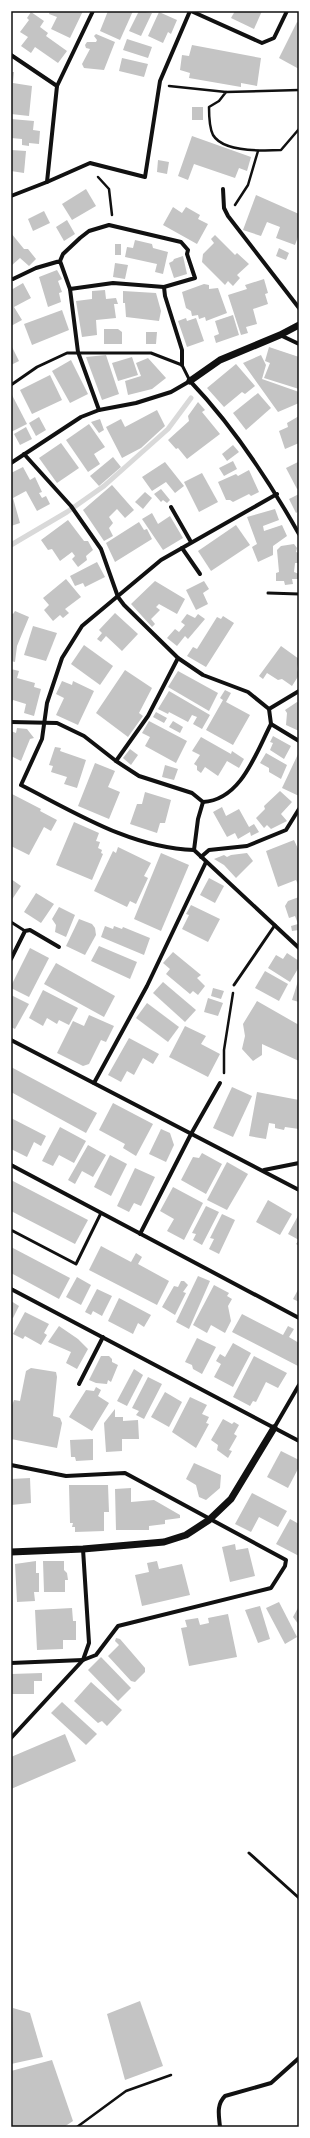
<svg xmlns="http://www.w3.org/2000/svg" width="310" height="2138" viewBox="0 0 310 2138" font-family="'Space Grotesk',sans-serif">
<rect width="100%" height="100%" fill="#fff"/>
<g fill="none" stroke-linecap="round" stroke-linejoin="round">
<!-- stream -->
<path stroke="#d9d9d9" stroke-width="5" d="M11 545 67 512 104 486 168 429 191 398"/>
</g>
<!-- building -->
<g fill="#c4c4c4">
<path d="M50 11H83L70 38 51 29 57 17 49 14Z"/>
<path d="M108 11H133L120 40 100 31Z"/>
<path d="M139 11 152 13 141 36 129 31Z"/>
<path d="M235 11H262L254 29 231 18Z"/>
<path d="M31 12 44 21 40 27 48 33 46 36 67 51 58 63 35 47 31 53 21 46 28 37 20 32 29 20 27 18Z"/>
<path d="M159 12 177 20 171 34 168 32 163 43 148 36Z"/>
<path d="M297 22 299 23V69L279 58Z"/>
<path d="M96 34 115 42 104 70 84 68 82 64 90 49 86 48 85 45 87 42H96L97 40 94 36Z"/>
<path d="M127 39 152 47 148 58 123 50Z"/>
<path d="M192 45 261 58 257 86 241 83V87L189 78 190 73 180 70 182 55 189 56Z"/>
<path d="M122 58 148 64 144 77 119 71Z"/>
<path d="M11 72H14L13 83 32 86 29 116 11 114Z"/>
<rect x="192" y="107" width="11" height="13"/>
<path d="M11 119 34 121 33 130 40 131 39 144 29 143V146L22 145V139L11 138Z"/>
<path d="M192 136 251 157 247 171 239 168 235 178 194 164 188 180 178 176Z"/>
<path d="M11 150 26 151 24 173 11 171Z"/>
<path d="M158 160 169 162 167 174 157 172Z"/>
<path d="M86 189 96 206 72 220 62 204Z"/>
<path d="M256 195 299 214V234L295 245 276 238 280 227 267 222 261 236 243 230Z"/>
<path d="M173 207 182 213 186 207 200 215 198 219 208 224 197 244 163 225Z"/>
<path d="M44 211 50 223 33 231 28 219Z"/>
<path d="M67 220 75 234 64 241 56 227Z"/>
<path d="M11 233 24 249H28L36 259 29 266 20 258 11 266Z"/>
<path d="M215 235 235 255 237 253 249 264 237 275 240 278 233 286 228 281 225 285 202 262 203 254 214 243 211 239Z"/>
<path d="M135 240 152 244 153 248 168 252 163 274 155 272 157 264 125 257 127 247 133 248Z"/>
<rect x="115" y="244" width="6" height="11"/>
<path d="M279 248 289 253 286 260 276 256Z"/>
<path d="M183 256 187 274 174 278 169 263 173 261 174 259Z"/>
<path d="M115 263 128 265 125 279 113 277Z"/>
<path d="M57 270 62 279 58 281 62 292 59 293 61 302 48 307 39 277Z"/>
<path d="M264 279 268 293 265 294 268 304 253 309 257 324 246 327 248 333 241 335 228 295 247 289 245 285Z"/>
<path d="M23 283 31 298 14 307 22 320 11 326V290Z"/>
<path d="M204 284 209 285V289L218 288 227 313 206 321 205 317 199 319 198 315 192 316 191 311 186 308 182 292Z"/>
<path d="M105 290 106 299 116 298 118 304H114L116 318 96 320 97 335 82 337 76 301 92 299V291Z"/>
<path d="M123 291 156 293 161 311 159 321 126 317 125 303H123Z"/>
<path d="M62 310 69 330 32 345 24 324Z"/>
<path d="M233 315 239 335 216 343 214 336 219 334 215 321Z"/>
<path d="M186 318 187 321 196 318 204 341 187 347 178 321Z"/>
<path d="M104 329H118L122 332V344H104Z"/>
<path d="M146 332H157L156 344H146Z"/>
<path d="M11 345 19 361 11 365Z"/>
<path d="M269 347 299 357V389L264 378 270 363 265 361Z"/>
<path d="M106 355 119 394 102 400 86 357Z"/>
<path d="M261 355 266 365 262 379 299 392V403L278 412 243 363Z"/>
<path d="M132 357 138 375 118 381 112 363Z"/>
<path d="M148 358 166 378 152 389 128 395 125 381 141 376 136 363Z"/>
<path d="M71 360 88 394 70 403 52 371Z"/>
<path d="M236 364 255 386 245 394 242 392 224 407 207 388Z"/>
<path d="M50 375 62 400 32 414 20 390Z"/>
<path d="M11 393 27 424 11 432Z"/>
<path d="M258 393 271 408 246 430 233 413Z"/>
<path d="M198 402 205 410 202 412 220 434 187 459 178 448 176 449 168 440 189 421 188 416Z"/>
<path d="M157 410 165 426 141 448 122 458 106 427 121 419 125 427Z"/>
<path d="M299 416V443L285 449 279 431 288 427 287 423Z"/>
<path d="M39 417 46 430 36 436 29 423Z"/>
<path d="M100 419 104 430 99 433 91 422Z"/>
<path d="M89 424 105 447 94 454 100 464 88 472 66 440Z"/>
<path d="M26 427 32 439 20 445 14 434Z"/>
<path d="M61 443 79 468 57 483 39 458Z"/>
<path d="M233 445 239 452 227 461 222 454Z"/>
<path d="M113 457 121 467 99 486 90 476Z"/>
<path d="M233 461 237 469 224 476 219 468Z"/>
<path d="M165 462 184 486 175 493 166 482 152 491 142 477Z"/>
<path d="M298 462 299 488 297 489 286 468Z"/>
<path d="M23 467 30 480 35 477 42 492 39 493 42 498 46 496 50 504 37 511 26 491 13 498 20 523 11 526V473Z"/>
<path d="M249 470 259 492 251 496 249 494 233 502 230 500H226L218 482 236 474 238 476Z"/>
<path d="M202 473 218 502 199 512 184 482Z"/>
<path d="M112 485 134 510 125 518 117 509 109 517 113 523 109 528 113 536 104 541 83 510Z"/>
<path d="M161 489 170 500 167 503 163 500 161 502 154 494Z"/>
<path d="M145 492 152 498 143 509 135 502Z"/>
<path d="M299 494V511L296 513 289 499Z"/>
<path d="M275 509 279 520 263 526 264 531 282 525 287 536 273 546V555L258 562 252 547 257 544 247 517Z"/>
<path d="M152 513 158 524 170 516 183 538 163 550 142 519Z"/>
<path d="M68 520 84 541H88L93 550 86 556 87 560 78 567 72 559 75 556 72 552 60 561 52 549 48 550 41 540Z"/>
<path d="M139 522 144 530 147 529 152 539 115 562 106 543Z"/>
<path d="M236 525 250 545 211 571 198 551Z"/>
<path d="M294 544 297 548 296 552 299 553V563H295L294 572 299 574V579H292L293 584 285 585 284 581H276V573L279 572 277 550 281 546Z"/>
<path d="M97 562 105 577 85 587 83 583 75 586 70 576Z"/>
<path d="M66 579 81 597 65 609 69 613 63 618 60 615 53 621 44 610 49 605 43 598Z"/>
<path d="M155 581 185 599 177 614 159 604 156 607 160 610 151 619 155 624 152 627 131 604Z"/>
<path d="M204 581 209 589 203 593 208 604 196 610 186 590Z"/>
<path d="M15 611 29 617 17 646 15 662 11 661V613L13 614Z"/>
<path d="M115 613 138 634 122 651 106 636 101 642 97 639 102 633 99 630Z"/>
<path d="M187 614 195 618 198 614 205 619 188 639 185 636 177 646 167 638 175 629 179 632 185 625 181 622Z"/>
<path d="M223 616 234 623 206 667 187 656 193 647 197 649 217 617 221 619Z"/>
<path d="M33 626 57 633 46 661 24 655Z"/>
<path d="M84 645 113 666 100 685 71 664Z"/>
<path d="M281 646 299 659 297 669 299 675 292 686 282 679 278 680 267 673 263 679 259 676Z"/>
<path d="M11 669 19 671 17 678 35 683 34 687 41 689 34 716 24 713 26 704 13 700 11 705Z"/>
<path d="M125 670 152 688 139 713 143 716 128 737 96 713Z"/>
<path d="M178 671 218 693 209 711 168 687Z"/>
<path d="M62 681 72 685 73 681 94 691 78 725 56 715 64 698 56 694Z"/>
<path d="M225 690 231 693 226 702 250 715 233 745 206 730 223 700 220 698Z"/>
<path d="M169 691 210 715 202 729 193 724 197 717 192 715 188 722 169 712 168 714 158 709Z"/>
<path d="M297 702 299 703V731L286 725 287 713 285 710Z"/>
<path d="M156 712 167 718 164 723 153 717Z"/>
<path d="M149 721 187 741 176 763 145 746 150 737 142 733Z"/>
<path d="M173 721 183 727 180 733 169 727Z"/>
<path d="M17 728 27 729 34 738 30 739 21 761 11 756V731L16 733Z"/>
<path d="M273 736 291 746 284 759 270 750 273 743 270 742Z"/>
<path d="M201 737 231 754 232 751 244 759 239 768 227 761 218 776 205 767 201 773 197 770V766L194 764 200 755 192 751Z"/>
<path d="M55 747 61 748 60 751 86 760 77 788 64 784 67 777 51 772 53 766 49 765Z"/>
<path d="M130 749 138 755 131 765 123 758Z"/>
<path d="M299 752V796L282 788Z"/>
<path d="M266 753 287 765 281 779 269 772V768L260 763Z"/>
<path d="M95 763 115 771 108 787 120 792 109 819 78 806Z"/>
<path d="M165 765 178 769 174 780 162 777Z"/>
<path d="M280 791 292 802 281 814 287 821 271 829 267 825 264 828 256 818 265 809 264 806Z"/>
<path d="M145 792 171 800 165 823H160L157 833 130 824 137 804H142Z"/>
<path d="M12 794 41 809 40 811 57 820 51 831 44 827 29 855 11 846Z"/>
<path d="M222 807 226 816 239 809 249 827 254 824 259 832 251 836 250 832 238 839 235 833 227 837 213 812Z"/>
<path d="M74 822 99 833 96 841 100 842 98 848 102 850 101 853 103 854 92 880 56 865Z"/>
<path d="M294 840 299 851V886L296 880 278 887 266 851Z"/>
<path d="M118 847 151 863 144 876 148 878 136 904 130 901 127 907 94 891 113 851 116 853Z"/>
<path d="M161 853 189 865 161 931 134 919Z"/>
<path d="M247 853 253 861 236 878 224 865 214 859 224 855 227 857 231 855Z"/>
<path d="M209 878 224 886 215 903 200 895Z"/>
<path d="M11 879 21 886 11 901Z"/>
<path d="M36 893 54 904 41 923 24 912Z"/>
<path d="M299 897V930L292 931 291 926 298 924 295 916 289 918 285 906 288 901Z"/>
<path d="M191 905 220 919 208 942 182 929 189 915 186 914Z"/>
<path d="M59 907 75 915 66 937 55 932 56 925 52 919Z"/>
<path d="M79 919 92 924 95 928 96 935 85 955 66 946Z"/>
<path d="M105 926 113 929 114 926 122 929 123 927 150 938 144 955 101 937Z"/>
<path d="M99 946 137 962 130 979 91 961Z"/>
<path d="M30 948 49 958 29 997 11 988V986Z"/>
<path d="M173 952 201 975 197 978 205 986 198 995 193 991 190 994 166 974 170 969 163 963Z"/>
<path d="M287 953 299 961V967L290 982 268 968 276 955 283 959Z"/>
<path d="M56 963 115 996 104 1017 44 984Z"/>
<path d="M265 971 288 984 279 1001 255 988Z"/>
<path d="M299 978V1002L292 1000Z"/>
<path d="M163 982 196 1010 185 1022 153 993Z"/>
<path d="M213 988 224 991 221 999 211 996Z"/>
<path d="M43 990 78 1008 69 1025 59 1020 57 1024 47 1018 43 1026 29 1018Z"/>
<path d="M11 995 29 1004 15 1029 11 1027Z"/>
<path d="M208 998 223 1003 218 1016 204 1012Z"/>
<path d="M257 1001 299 1025V1061L262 1044V1055L253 1061 242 1049 245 1036 243 1024Z"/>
<path d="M147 1003 179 1027 168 1042 136 1018Z"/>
<path d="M89 1015 114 1026 106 1042 101 1040 89 1064 83 1066 57 1053 73 1021 84 1026Z"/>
<path d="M185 1026 206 1036 201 1044 220 1054 208 1077 169 1057Z"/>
<path d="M129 1038 159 1054 153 1064 143 1058 134 1075 127 1071 121 1082 108 1075Z"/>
<path d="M11 1067 97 1113 86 1133 11 1092Z"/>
<path d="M232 1087 252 1096 233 1137 213 1128Z"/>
<path d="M257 1092 299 1100V1129L285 1127 284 1130 275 1128V1124L269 1123 266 1139 249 1136Z"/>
<path d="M113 1103 153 1124 136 1156 123 1148 125 1144 99 1130Z"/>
<path d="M11 1118 46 1136 41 1146 34 1142 27 1157 11 1149Z"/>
<path d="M60 1127 86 1141 74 1163 59 1155 53 1166 42 1161Z"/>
<path d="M161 1129 170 1133 174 1145 166 1162 149 1154Z"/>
<path d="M88 1145 106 1155 93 1177 82 1171 75 1184 68 1180Z"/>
<path d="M202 1153 222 1164 206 1194 181 1180 193 1157 199 1158Z"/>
<path d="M110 1155 127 1164 111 1196 94 1187Z"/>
<path d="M227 1162 248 1174 227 1210 207 1200Z"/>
<path d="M135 1168 155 1177 141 1206 134 1203 129 1212 117 1206Z"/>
<path d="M11 1180 88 1220 75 1244 11 1211Z"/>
<path d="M173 1187 203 1203 184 1240 167 1231 174 1219 160 1211Z"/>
<path d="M268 1200 292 1214 280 1235 256 1222Z"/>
<path d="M206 1206 219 1212 202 1245 193 1240 196 1234 192 1233Z"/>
<path d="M222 1214 235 1220 219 1254 209 1249 214 1239 210 1238Z"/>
<path d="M299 1214V1246L296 1244 299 1240 288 1234Z"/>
<path d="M101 1246 131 1262 136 1253 142 1257 138 1264 169 1281 157 1305 89 1270Z"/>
<path d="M11 1247 70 1278 59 1299 11 1273Z"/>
<path d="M198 1276 210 1281 189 1329 176 1322Z"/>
<path d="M77 1277 91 1285 81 1305 66 1297Z"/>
<path d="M181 1281H184L188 1285 183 1292 186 1293 175 1315 162 1307 174 1286 178 1287Z"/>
<path d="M214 1285 229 1293 227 1296 232 1299 228 1306 231 1321 225 1333 211 1325 207 1333 193 1325Z"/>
<path d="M299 1288V1302L293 1299Z"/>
<path d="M97 1289 112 1296 102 1316 93 1311 91 1315 85 1312Z"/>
<path d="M119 1298 151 1315 144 1327 138 1323 133 1334 108 1321Z"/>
<path d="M11 1301 19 1306 13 1318 11 1317Z"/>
<path d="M25 1312 49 1324 44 1333 47 1335 41 1345 25 1336 23 1339 13 1334Z"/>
<path d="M242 1314 283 1335 288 1326 294 1329 289 1337 299 1343 298 1366 232 1332Z"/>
<path d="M59 1326 78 1339 88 1349 77 1369 66 1363 71 1352 48 1342Z"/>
<path d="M197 1338 216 1347 202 1374 193 1369 192 1365 185 1362Z"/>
<path d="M233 1343 251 1353 233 1387 214 1377 221 1364 216 1361 220 1354 225 1357Z"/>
<path d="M101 1356H109L112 1359V1362L118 1365 111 1382 108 1380 107 1384 96 1383 89 1380Z"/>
<path d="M254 1356 287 1373 278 1388 266 1382 256 1402 253 1401 250 1406 233 1397Z"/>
<path d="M31 1368 56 1372 57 1377 53 1416 60 1418 62 1423 57 1448 11 1439V1408L14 1400 20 1401 26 1371Z"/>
<path d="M134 1369 143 1375 127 1406 117 1401Z"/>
<path d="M148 1377 162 1384 144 1419 136 1415 139 1411 132 1408Z"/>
<path d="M96 1387 101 1390 98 1396 109 1403 92 1431 69 1417 86 1390 94 1391Z"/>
<path d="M165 1392 182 1402 169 1427 151 1417Z"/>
<path d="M190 1397 207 1405 202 1414 209 1417 206 1423 209 1424 196 1448 172 1432Z"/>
<path d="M115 1409V1417H123V1421L138 1420 139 1439H122V1451L106 1452 104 1423Z"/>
<path d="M223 1419 232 1424 234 1422 239 1425 234 1434 237 1436 229 1450 232 1451 228 1458 217 1450 218 1445 211 1440Z"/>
<path d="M93 1439V1460L76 1461 75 1457H71L70 1440Z"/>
<path d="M281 1451 299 1460V1467L288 1488 267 1477Z"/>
<path d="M194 1463 221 1475 220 1488 206 1500 199 1497 196 1485 186 1479Z"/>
<path d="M30 1478 31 1503 11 1505V1479Z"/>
<path d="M69 1485H108L109 1512H104V1531L75 1532V1527H72L73 1523H70Z"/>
<path d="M131 1488V1502L154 1500 180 1515V1518L165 1520V1524L149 1526V1530H116L115 1489Z"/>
<path d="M252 1493 287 1511 278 1527 259 1517 251 1532 235 1524Z"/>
<path d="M290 1519 299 1524V1556L276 1544Z"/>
<path d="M235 1544 236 1550 248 1548 255 1576 230 1582 222 1547Z"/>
<path d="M36 1561V1573H39V1592H34L35 1601 17 1602 15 1564Z"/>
<path d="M43 1561H64V1570L67 1573 68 1580H65V1592H44Z"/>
<path d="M157 1561 159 1569 182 1564 190 1595 142 1606 135 1575 149 1572 147 1563Z"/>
<path d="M279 1602 297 1637 285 1644 266 1608Z"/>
<path d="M260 1606 270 1639 258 1643 245 1610Z"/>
<path d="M299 1606V1625L293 1617Z"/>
<path d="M72 1608 73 1621H76V1640H63V1649L37 1650 35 1610Z"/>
<path d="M228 1614 237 1657 189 1666 181 1628 187 1627 185 1620 198 1618 200 1625 209 1623 208 1618Z"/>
<path d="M116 1638 120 1639 145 1668V1672L135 1682 131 1681 108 1656 119 1645 115 1641Z"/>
<path d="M101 1657 131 1688 118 1701 88 1670Z"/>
<path d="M42 1673V1681H34V1694H12L11 1674Z"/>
<path d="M91 1682 122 1710 107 1726 102 1721 98 1723 74 1701Z"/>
<path d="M62 1702 97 1734 86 1745 51 1713Z"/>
<path d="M65 1734 76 1761 11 1789V1757Z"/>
<path d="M140 2001 163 2066 125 2080 107 2014Z"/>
<path d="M13 2008 30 2013 43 2057 11 2064Z"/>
<path d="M52 2060 73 2121 64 2127H11V2071Z"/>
</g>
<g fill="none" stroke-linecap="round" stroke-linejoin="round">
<!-- path -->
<g stroke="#111" stroke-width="2.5">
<path d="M169 86 226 92 219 101 209 107C209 116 209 127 213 135 223 152 263 151 281 150L299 129"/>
<path d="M226 92 299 90"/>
<path d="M98 177 109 189 112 215"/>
<path d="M235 205 248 185 258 151"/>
<path d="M224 1073V1050L233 993"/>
<path d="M77 2127 126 2091 171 2075"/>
</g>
<!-- service -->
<g stroke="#111" stroke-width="3">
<path d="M11 385 37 367 67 353H151L182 365 190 381"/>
<path d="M268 593 299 594"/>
<path d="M11 922 25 931"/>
<path d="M234 985 275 925"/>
<path d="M11 1230 76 1264 101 1213"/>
<path d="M249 1853 299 1898"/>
</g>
<!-- minor -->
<g stroke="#111" stroke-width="4">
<path d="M191 11 262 43 274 38 287 11"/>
<path d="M11 55 57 86 47 182 11 196"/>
<path d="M57 86 93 11"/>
<path d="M47 182 90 163 145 177 160 81 190 11"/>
<path d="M223 189 224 208 228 216 299 308"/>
<path d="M13 279 36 268 60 261 63 254 80 238 89 231 109 225 181 242 188 250 187 254 195 278 164 287 113 283 70 289 60 261"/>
<path d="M164 287 165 296 182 350V365"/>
<path d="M70 289 78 352 99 410"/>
<path d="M280 335 299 344"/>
<path d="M24 454 71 506 101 549 118 597 124 605 178 658 203 675 248 692 269 709 299 691"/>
<path d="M11 463 81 417 99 410 136 403 171 392 190 381C234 427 268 479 299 534"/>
<path d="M171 507 191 542"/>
<path d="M182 548 200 574"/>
<path d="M269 709 271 724 299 741"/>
<path d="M11 722 57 723 84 736 116 761 139 776 192 793 203 802 198 819 194 850 299 948"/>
<path d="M116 761 148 716 178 658"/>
<path d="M203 802C241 800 256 753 271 724"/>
<path d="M194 850C131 848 76 813 21 785L42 739 47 703 62 658 82 626 161 560 277 494"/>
<path d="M201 857 209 850 247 846 286 830 299 809"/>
<path d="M11 959 25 931 30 930 59 947"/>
<path d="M11 1040 299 1190"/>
<path d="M94 1083 147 986 206 862"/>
<path d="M11 1165 299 1318"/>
<path d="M264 1170 299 1163"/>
<path d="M140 1234 191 1134 220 1083"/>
<path d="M11 1289 299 1441"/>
<path d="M79 1384 103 1337"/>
<path d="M274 1428 299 1385"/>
<path d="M11 1465 66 1476 125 1473 286 1560 285 1566 271 1588 118 1626 96 1655 83 1660 11 1663"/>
<path d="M11 1738 83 1660 89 1643 83 1549"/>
<path d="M220 2127C219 2116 216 2105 225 2096L271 2083 299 2058"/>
</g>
<!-- tertiary -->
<g stroke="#111" stroke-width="7">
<path d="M190 381 220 360 280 335 299 325"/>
<path d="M11 1552 83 1549 164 1542 186 1535 209 1520 231 1499 274 1428"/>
</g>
</g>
<!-- border -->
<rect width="310" height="2138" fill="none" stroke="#ffffff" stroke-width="24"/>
<rect x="12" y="12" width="286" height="2114" fill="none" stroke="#111" stroke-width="1.5"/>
</svg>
